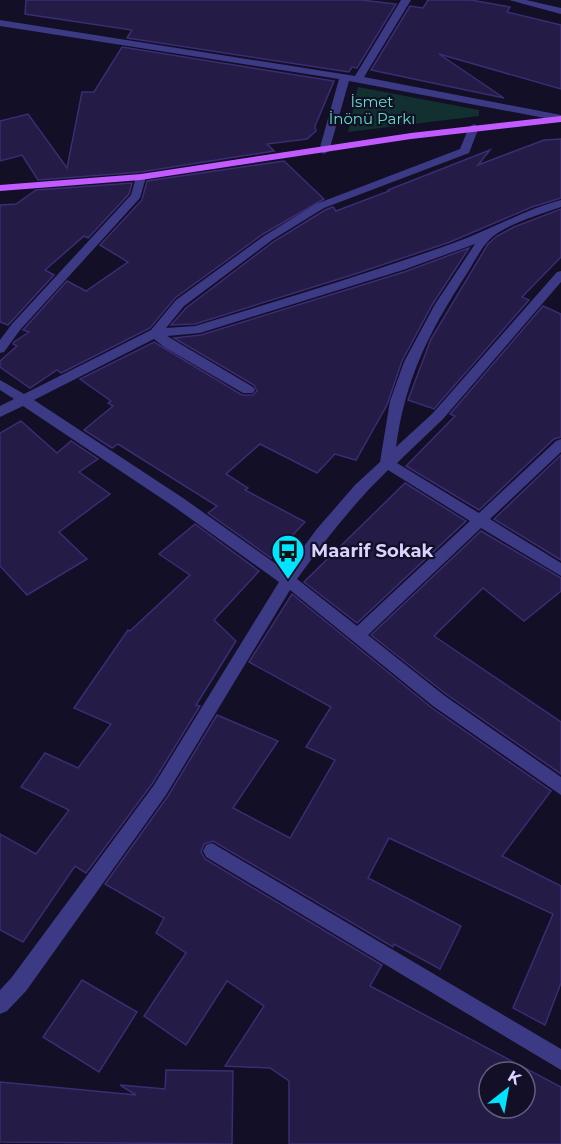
<svg xmlns="http://www.w3.org/2000/svg" width="561" height="1144" viewBox="0 0 561 1144" font-family="Montserrat,sans-serif">
<rect width="100%" height="100%" fill="#130f26"/>
<!-- green -->
<path fill="#12302f" d="M358 87 479 110V116L348 132Z"/>
<!-- building -->
<g fill="#241b47" stroke="#3b2d73" stroke-width="1.5" fill-rule="evenodd">
<path d="M26 0H361L396 4 357 68 352 67 349 72 127 38 132 30 25 14Z"/>
<path d="M428 0H471L510 7 507 12 561 25V89L439 54 504 98 371 70 410 6 423 8Z"/>
<path d="M122 47 334 81 315 126 316 131 307 139 267 144 274 151 141 172 38 180 22 155 0 161V121L28 114 67 168 82 92H94Z"/>
<path d="M561 139V198L532 207 450 242 355 274 195 324 171 325 186 308 273 242 325 210 333 207 336 211 389 191 388 190 490 150 478 165 544 140Z"/>
<path d="M284 161 324 199 263 234 175 298 150 328 61 373 57 370 30 388 0 367V361L17 346 13 344 14 342 29 332 23 330 67 281 86 291 128 262 100 245 142 200 147 181Z"/>
<path d="M132 183 129 194 88 238 84 236 45 270 54 275 8 325 0 322V205L16 204 36 190Z"/>
<path d="M561 209V257L522 297 529 300 434 409 408 400 431 339 488 244 497 236 514 227Z"/>
<path d="M469 248 432 305 402 361 387 405 356 460 335 454 317 473 260 444 226 474 248 488 245 490 305 522 271 558 208 513 217 506 118 444 112 448 84 430 113 406 108 403 111 401 80 379 154 342 242 395H253L257 391 254 385 174 338 201 335 404 272Z"/>
<path d="M543 306 561 314V437L554 439 479 510 406 466 455 416 450 414Z"/>
<path d="M21 421 57 453 71 441 98 459 79 472 110 494 59 532 87 559 27 595 0 566V433Z"/>
<path d="M561 455V560L494 519Z"/>
<path d="M405 483 466 521 357 623 304 582Z"/>
<path d="M195 524 259 571 214 620 236 641 196 705 200 706 152 784 86 873 75 866 23 942 0 930V834L36 854 69 810 21 787 45 753 78 768 111 724 74 708 128 630 130 631 190 575 159 554Z"/>
<path d="M481 531 561 578V591L524 621 483 588 434 636 561 722V774L446 694 371 635Z"/>
<path d="M292 594 432 708 551 791 502 856 561 886V983L545 1025 513 1008 553 914 389 838 368 878 461 926 440 969 394 944 393 947 213 841 204 844 201 852 205 859 382 965 370 986 561 1087V1144H289V1081L270 1068 225 1066 264 1006 227 981 186 1045 144 1016 186 953 156 933 164 918 105 884 168 796 217 715 278 741 233 808 290 838 335 760 306 747 331 707 249 662ZM489 1072H525V1108H489Z"/>
<path d="M82 980 137 1012 99 1072 43 1037Z"/>
<path d="M166 1070 233 1071 232 1144 0 1142V1082L136 1095 120 1085 165 1089Z"/>
</g>
<g fill="none" stroke-linecap="round" stroke-linejoin="round">
<!-- minor -->
<g fill="#3d3a85" fill-rule="evenodd">
<path d="M401 0H411L364 77 561 115V121L349 81 329 151 324 154 319 151 339 79 0 26V20L355 76Z"/>
<path d="M509 0H526L561 8V14Z"/>
<path d="M474 124 479 127 469 153 324 208 272 240 184 306 166 328 195 326C281 300 367 274 451 244 489 231 523 210 561 200V207C543 213 502 226 490 239 480 249 472 266 464 278 428 334 405 380 396 447L433 413 557 272 561 271V282L443 419 397 463 479 513 556 441 561 439V452L490 519 561 563V576L481 528 368 635 445 696 561 777V795L433 706 290 590 166 795 26 991 7 1011 0 1014V990L12 977 154 785 279 582 173 506 23 406 0 417V406L14 399 0 390V380L24 394 151 330 176 300 264 236 316 204 460 149 469 127ZM475 244 434 306 404 362 390 401 380 462 355 485 316 530 286 571 183 498 34 400 154 339 164 347 243 393H253L255 390 253 387 167 336 200 333 403 270ZM388 470 470 521 357 626 297 579C325 540 354 503 388 470Z"/>
<path d="M141 174 146 177 140 198 20 330 4 352 0 353V340L12 324 131 195 136 177Z"/>
<path d="M212 843 561 1049V1070L206 857 203 851 206 845Z"/>
</g>
<!-- major -->
<path fill="#c25bff" fill-rule="evenodd" d="M561 116V122L411 139 141 180 0 191V185L141 174 411 133Z"/>
</g>
<!-- icons -->
<defs>
<symbol id="bus-pin" viewBox="-11 -11 22 30"><path d="M0 17L-7.5 6A9.5 9.5 0 1 1 7.5 6Z" fill="#00e5ff" stroke="#130f26"/><path d="M-5-6H5V4H4V6H2V4H-2V6H-4V4H-5ZM-3.5-4V0h7V-4ZM-3.5 1.2v1.5H-2V1.2ZM2 1.2v1.5H3.5V1.2Z" fill="#111"/></symbol>
</defs>
<g fill-rule="evenodd">
<use href="#bus-pin" x="269" y="532" width="38" height="52"/>
</g>
<g text-anchor="middle" stroke-width="4.5" stroke-linejoin="round" paint-order="stroke">
<!-- far-park labels -->
<g font-size="15" fill="#5fe0c0" stroke="#130f26">
<text x="372" y="107">İsmet<tspan x="372" dy="17">İnönü Parkı</tspan></text>
</g>
<!-- poi labels -->
<g font-size="18" font-weight="bold" fill="#d9d4ff" stroke="#130f26" text-anchor="start">
<text x="311" y="557">Maarif Sokak</text>
</g>
</g>
<!-- north arrow -->
<g transform="translate(507 1090) rotate(31)"><circle r="28" fill="#130f26" stroke="#625e7d" stroke-width="1.5"/>
<path d="M0-4.5L10 22L0 15L-10 22Z" fill="#00e5ff"/>
<text y="-9" font-size="16" font-weight="bold" text-anchor="middle" fill="#d9d4ff">K</text>
</g>
</svg>
